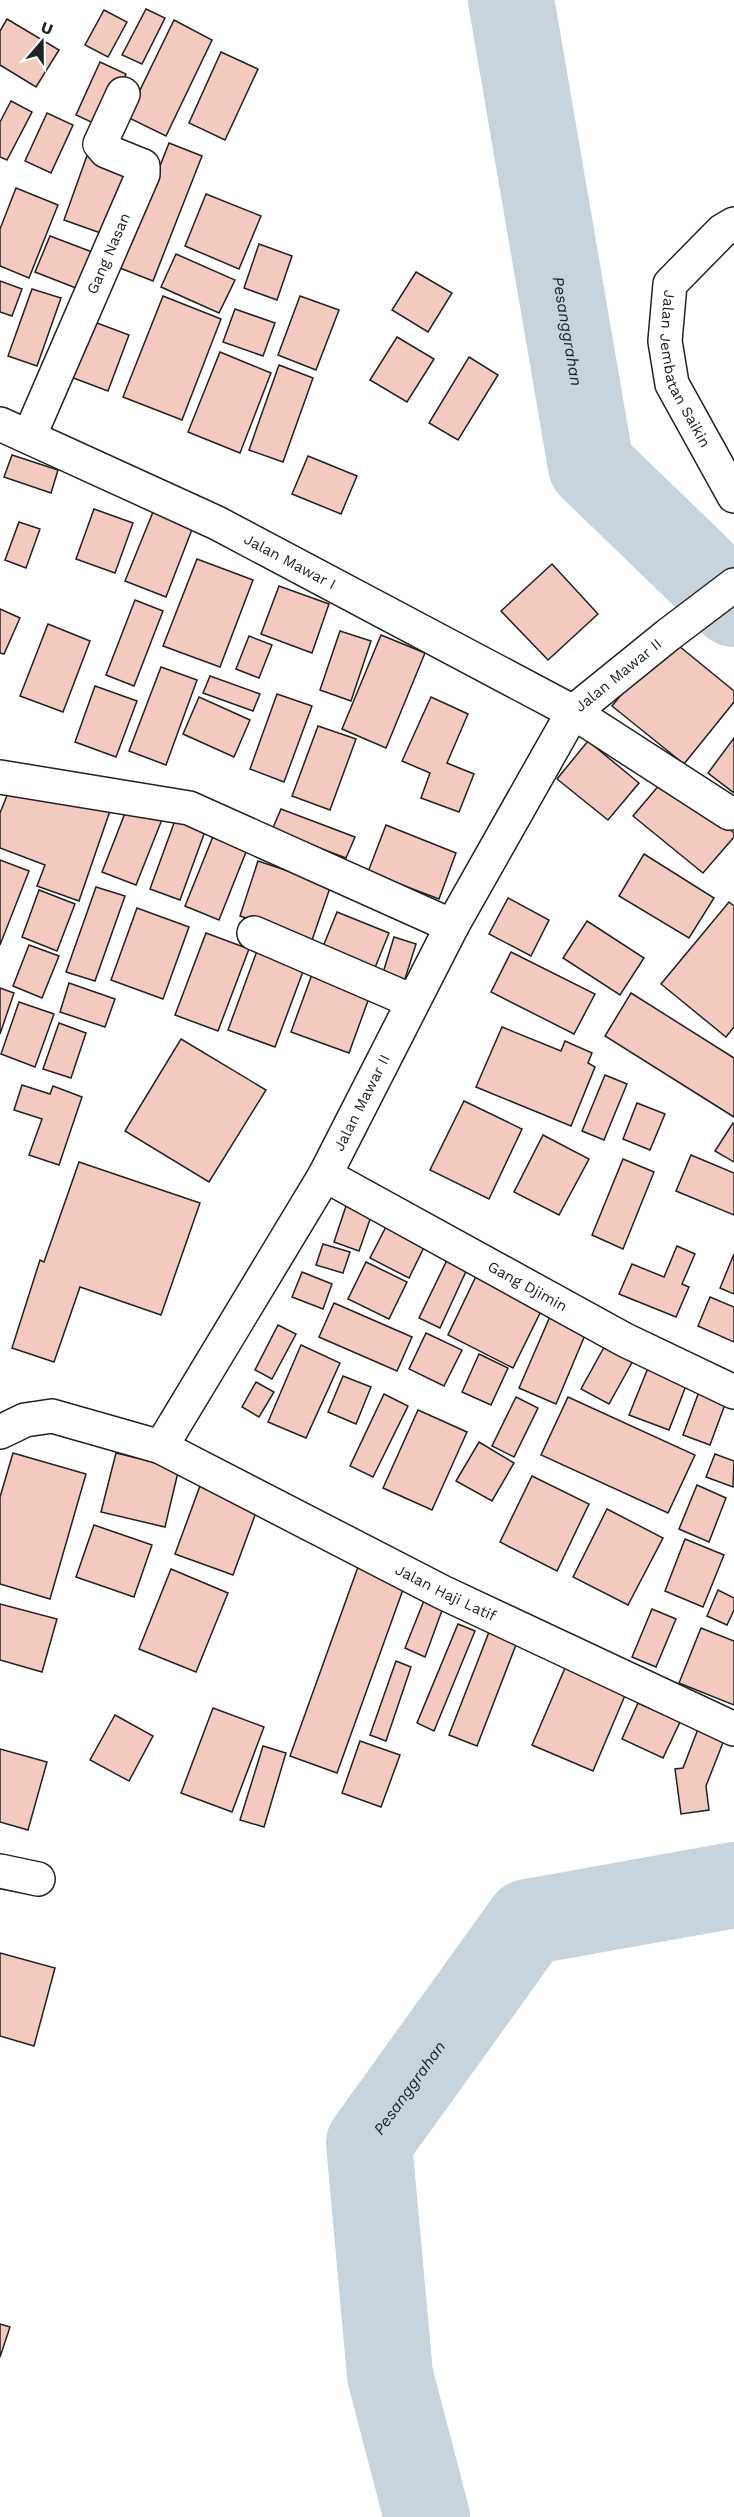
<svg xmlns="http://www.w3.org/2000/svg" width="734" height="2517" viewBox="0 0 734 2517" font-family="'Work Sans',sans-serif">
<rect width="100%" height="100%" fill="#fff"/>
<g fill="none" stroke-linecap="round" stroke-linejoin="round">
<!-- river -->
<g stroke="#c7d3dd" stroke-width="86">
<path id="s1" d="M511 0 591 466 734 604"/>
<path id="s2" d="M427 2517 390 2375 369 2143 528 1922 734 1885"/>
</g>
</g>
<!-- building -->
<g fill="#f3c9c0" stroke="#222" stroke-width="1.5">
<path d="M146 9 165 18 142 64 122 55Z"/>
<path d="M104 10 127 22 108 57 85 45Z"/>
<path d="M7 19 59 50 36 87 0 65V31Z"/>
<path d="M174 20 212 40 166 136 127 117Z"/>
<path d="M221 52 258 69 225 140 189 123Z"/>
<path d="M100 62 126 74 102 127 76 115Z"/>
<path d="M11 101 32 112 7 160 0 157V122Z"/>
<path d="M47 113 73 125 51 173 25 161Z"/>
<path d="M169 143 202 156 153 281 120 268Z"/>
<path d="M89 150 135 166 109 236 64 220Z"/>
<path d="M16 188 58 205 29 278 0 266V229Z"/>
<path d="M206 194 261 216 239 269 185 246Z"/>
<path d="M50 236 100 255 86 292 35 272Z"/>
<path d="M259 244 292 256 277 300 244 288Z"/>
<path d="M176 254 235 280 219 313 161 287Z"/>
<path d="M416 272 452 293 428 332 392 310Z"/>
<path d="M0 281 22 289 12 316 0 312Z"/>
<path d="M32 289 61 298 37 366 8 356Z"/>
<path d="M163 296 221 319 182 420 123 397Z"/>
<path d="M300 296 339 310 316 370 278 355Z"/>
<path d="M235 309 275 323 263 356 223 342Z"/>
<path d="M89 320 129 335 108 391 68 376Z"/>
<path d="M397 337 434 359 407 402 370 380Z"/>
<path d="M220 352 271 373 240 453 188 432Z"/>
<path d="M469 357 498 375 458 440 429 423Z"/>
<path d="M279 365 313 378 283 462 249 450Z"/>
<path d="M12 455 58 470 51 493 4 477Z"/>
<path d="M308 456 357 476 341 514 292 494Z"/>
<path d="M94 509 133 523 115 573 76 559Z"/>
<path d="M153 512 193 527 166 597 125 581Z"/>
<path d="M19 522 40 529 26 568 5 560Z"/>
<path d="M197 559 253 580 220 667 163 646Z"/>
<path d="M552 564 598 614 548 660 501 611Z"/>
<path d="M279 586 329 604 312 653 261 634Z"/>
<path d="M135 600 163 611 134 686 106 675Z"/>
<path d="M0 609 20 618 4 654 0 653Z"/>
<path d="M48 624 90 641 63 712 20 696Z"/>
<path d="M340 631 371 641 351 701 320 690Z"/>
<path d="M381 635 425 653 386 748 342 729Z"/>
<path d="M249 636 272 645 259 678 236 669Z"/>
<path d="M668 637 734 691V702L684 764 612 706Z"/>
<path d="M161 667 197 680 166 765 129 751Z"/>
<path d="M210 676 260 694 253 711 203 693Z"/>
<path d="M95 686 137 701 116 757 75 742Z"/>
<path d="M277 694 312 706 284 782 250 769Z"/>
<path d="M199 697 250 720 234 757 183 734Z"/>
<path d="M431 697 468 714 447 763 474 774 459 812 421 798 430 773 402 761Z"/>
<path d="M318 726 356 739 330 810 292 796Z"/>
<path d="M734 738V793L708 773Z"/>
<path d="M588 741 639 783 608 820 557 779Z"/>
<path d="M666 777 734 833V837L703 873 633 816Z"/>
<path d="M10 788 112 805 79 901 37 886 45 865 0 848V813Z"/>
<path d="M129 803 163 817 136 885 102 872Z"/>
<path d="M281 809 355 837 346 858 272 830Z"/>
<path d="M177 815 207 826 180 900 150 889Z"/>
<path d="M386 825 456 853 439 899 368 872Z"/>
<path d="M216 829 250 842 219 920 185 906Z"/>
<path d="M644 854 714 898 689 938 619 896Z"/>
<path d="M0 860 29 871 0 945Z"/>
<path d="M258 861 331 885 312 940 240 916Z"/>
<path d="M96 887 125 896 95 981 66 972Z"/>
<path d="M39 890 75 904 57 951 22 937Z"/>
<path d="M508 898 549 920 531 956 489 934Z"/>
<path d="M729 902 734 906V1027L726 1037 661 984Z"/>
<path d="M137 908 189 927 163 999 111 980Z"/>
<path d="M337 912 389 933 370 980 318 959Z"/>
<path d="M587 921 644 958 620 995 563 958Z"/>
<path d="M206 933 249 949 218 1031 175 1015Z"/>
<path d="M394 937 416 944 404 982 382 976Z"/>
<path d="M261 940 308 958 275 1047 228 1030Z"/>
<path d="M29 945 59 956 42 998 13 986Z"/>
<path d="M511 952 595 994 574 1034 491 992Z"/>
<path d="M315 966 373 987 349 1053 291 1032Z"/>
<path d="M69 983 115 999 105 1027 60 1012Z"/>
<path d="M0 988 14 993 0 1034Z"/>
<path d="M631 993 734 1058V1117L605 1036Z"/>
<path d="M19 1002 54 1014 35 1067 1 1054Z"/>
<path d="M59 1023 86 1033 71 1078 43 1069Z"/>
<path d="M502 1027 561 1051 565 1041 592 1053 588 1063 595 1067 571 1126 476 1087Z"/>
<path d="M181 1039 266 1090 209 1182 125 1131Z"/>
<path d="M605 1075 627 1084 604 1140 582 1131Z"/>
<path d="M22 1085 50 1094 53 1086 82 1097 59 1165 29 1155 42 1119 14 1110Z"/>
<path d="M464 1101 522 1129 489 1199 430 1170Z"/>
<path d="M637 1103 665 1114 650 1150 623 1139Z"/>
<path d="M733 1123H734V1162L715 1151Z"/>
<path d="M543 1135 589 1159 559 1215 514 1192Z"/>
<path d="M691 1155 734 1173V1215L676 1191Z"/>
<path d="M623 1159 654 1172 623 1249 592 1235Z"/>
<path d="M79 1162 200 1203 161 1315 80 1287 54 1362 12 1348 40 1260 44 1262Z"/>
<path d="M348 1200 374 1208 359 1251 334 1242Z"/>
<path d="M391 1217 429 1237 409 1278 370 1258Z"/>
<path d="M323 1244 350 1252 343 1273 316 1265Z"/>
<path d="M677 1246 695 1254 682 1284 689 1287 676 1317 619 1294 632 1264 664 1277Z"/>
<path d="M734 1254V1294L720 1288Z"/>
<path d="M448 1258 468 1267 440 1328 419 1318Z"/>
<path d="M366 1262 407 1282 389 1319 348 1299Z"/>
<path d="M479 1270 545 1303 513 1368 448 1335Z"/>
<path d="M302 1272 332 1284 323 1309 292 1297Z"/>
<path d="M710 1297 734 1307V1342L698 1326Z"/>
<path d="M334 1303 412 1337 397 1371 319 1337Z"/>
<path d="M552 1312 588 1328 556 1404 519 1388Z"/>
<path d="M278 1325 296 1334 272 1379 255 1370Z"/>
<path d="M426 1333 462 1350 444 1386 409 1369Z"/>
<path d="M607 1342 635 1357 609 1404 581 1389Z"/>
<path d="M301 1345 340 1363 306 1438 268 1422Z"/>
<path d="M479 1354 508 1368 491 1405 462 1392Z"/>
<path d="M650 1363 689 1378 669 1430 629 1415Z"/>
<path d="M343 1376 371 1387 356 1424 328 1412Z"/>
<path d="M256 1382 274 1392 259 1417 242 1407Z"/>
<path d="M700 1389 727 1399 710 1445 683 1435Z"/>
<path d="M384 1394 408 1406 373 1477 350 1466Z"/>
<path d="M516 1397 538 1408 514 1457 492 1446Z"/>
<path d="M568 1397 695 1455 668 1513 541 1455Z"/>
<path d="M418 1410 467 1432 432 1510 383 1488Z"/>
<path d="M479 1442 514 1463 492 1501 456 1481Z"/>
<path d="M13 1453 86 1474 50 1599 0 1584V1497Z"/>
<path d="M116 1453 179 1468 165 1527 101 1512Z"/>
<path d="M715 1454 734 1461 733 1487 706 1477Z"/>
<path d="M532 1476 589 1504 557 1571 500 1542Z"/>
<path d="M697 1485 726 1498 709 1542 679 1529Z"/>
<path d="M200 1486 258 1507 233 1575 175 1554Z"/>
<path d="M607 1509 663 1538 628 1605 573 1577Z"/>
<path d="M94 1525 152 1545 134 1597 76 1577Z"/>
<path d="M685 1539 724 1555 703 1607 665 1591Z"/>
<path d="M358 1567 405 1584 337 1773 290 1756Z"/>
<path d="M171 1569 228 1593 196 1672 139 1649Z"/>
<path d="M718 1590 734 1598V1610L727 1625 707 1616Z"/>
<path d="M425 1598 444 1605 425 1657 405 1648Z"/>
<path d="M0 1604 57 1619 42 1672 0 1660Z"/>
<path d="M652 1609 676 1619 656 1667 632 1657Z"/>
<path d="M458 1624 475 1631 434 1731 417 1723Z"/>
<path d="M491 1627 519 1637 477 1746 449 1735Z"/>
<path d="M701 1628 734 1641V1705L679 1683Z"/>
<path d="M396 1661 411 1667 386 1741 370 1735Z"/>
<path d="M568 1661 629 1686 593 1771 532 1745Z"/>
<path d="M638 1703 680 1722 663 1758 622 1739Z"/>
<path d="M213 1708 264 1727 232 1812 181 1793Z"/>
<path d="M115 1715 153 1736 129 1781 90 1760Z"/>
<path d="M698 1729 724 1740 706 1786 709 1810 681 1814 675 1769 683 1768Z"/>
<path d="M360 1741 400 1755 381 1807 342 1793Z"/>
<path d="M263 1746 286 1753 264 1827 240 1820Z"/>
<path d="M0 1749 47 1762 28 1830 0 1822Z"/>
<path d="M0 1953 55 1968 34 2046 0 2036Z"/>
<path d="M0 2324 10 2327 0 2357Z"/>
</g>
<g fill="none" stroke-linecap="round" stroke-linejoin="round">
<defs>
<g id="minor">
<path id="s3" d="M734 224 722 231 670 284 665 341 672 384 734 496"/>
<path id="s4" d="M29 437 143 174V166L106 151 100 144 123 94"/>
<path d="M0 777 189 808 452 926"/>
<path d="M254 933 412 1001"/>
<path id="s5" d="M325 1175 625 1340 734 1392"/>
<path id="s6" d="M0 1432 25 1420 52 1416 161 1447 325 1175 452 926 573 712 729 813"/>
<path id="s7" d="M161 1447 442 1592 734 1729"/>
<path d="M0 1871 38 1879"/>
</g>
<g id="tertiary">
<path id="s8" d="M0 424 217 523 573 712 668 635 734 585"/>
</g>
</defs>
<!-- minor casing -->
<use href="#minor" stroke="#222" stroke-width="36"/>
<!-- tertiary casing -->
<use href="#tertiary" stroke="#222" stroke-width="36"/>
<!-- minor -->
<use href="#minor" stroke="#fff" stroke-width="33"/>
<!-- tertiary -->
<use href="#tertiary" stroke="#fff" stroke-width="33"/>
</g>
<g text-anchor="middle" stroke-width="4.5" stroke-linejoin="round" paint-order="stroke">
<!-- street labels -->
<g font-size="15" fill="#222" stroke="#fff">
<text dy="5" stroke="none"><textPath href="#s4" startOffset="200">Gang Nasan</textPath></text>
<text dy="5" stroke="none"><textPath href="#s3" startOffset="177">Jalan Jembatan Saikin</textPath></text>
<text dy="5" stroke="none"><textPath href="#s8" startOffset="321">Jalan Mawar I</textPath></text>
<text dy="5" stroke="none"><textPath href="#s8" startOffset="700">Jalan Mawar II</textPath></text>
<text dy="5" stroke="none"><textPath href="#s6" startOffset="567">Jalan Mawar II</textPath></text>
<text dy="5" stroke="none"><textPath href="#s5" startOffset="231">Gang Djimin</textPath></text>
<text dy="5" stroke="none"><textPath href="#s7" startOffset="320">Jalan Haji Latif</textPath></text>
</g>
<!-- water labels -->
<g font-size="16" font-style="italic" fill="#222" stroke="#fff">
<text dy="6" stroke="none"><textPath href="#s1" startOffset="336">Pesanggrahan</textPath></text>
<text dy="6" stroke="none"><textPath href="#s2" startOffset="448">Pesanggrahan</textPath></text>
</g>
</g>
<!-- north arrow -->
<g transform="translate(42 42) rotate(20)" stroke="#ffffff" stroke-width="4.5" paint-order="stroke">
<path d="M0-4.5L10 22L0 15L-10 22Z" fill="#222222"/>
<text y="-9" font-size="16" font-weight="bold" text-anchor="middle" fill="#222222">U</text>
</g>
</svg>
